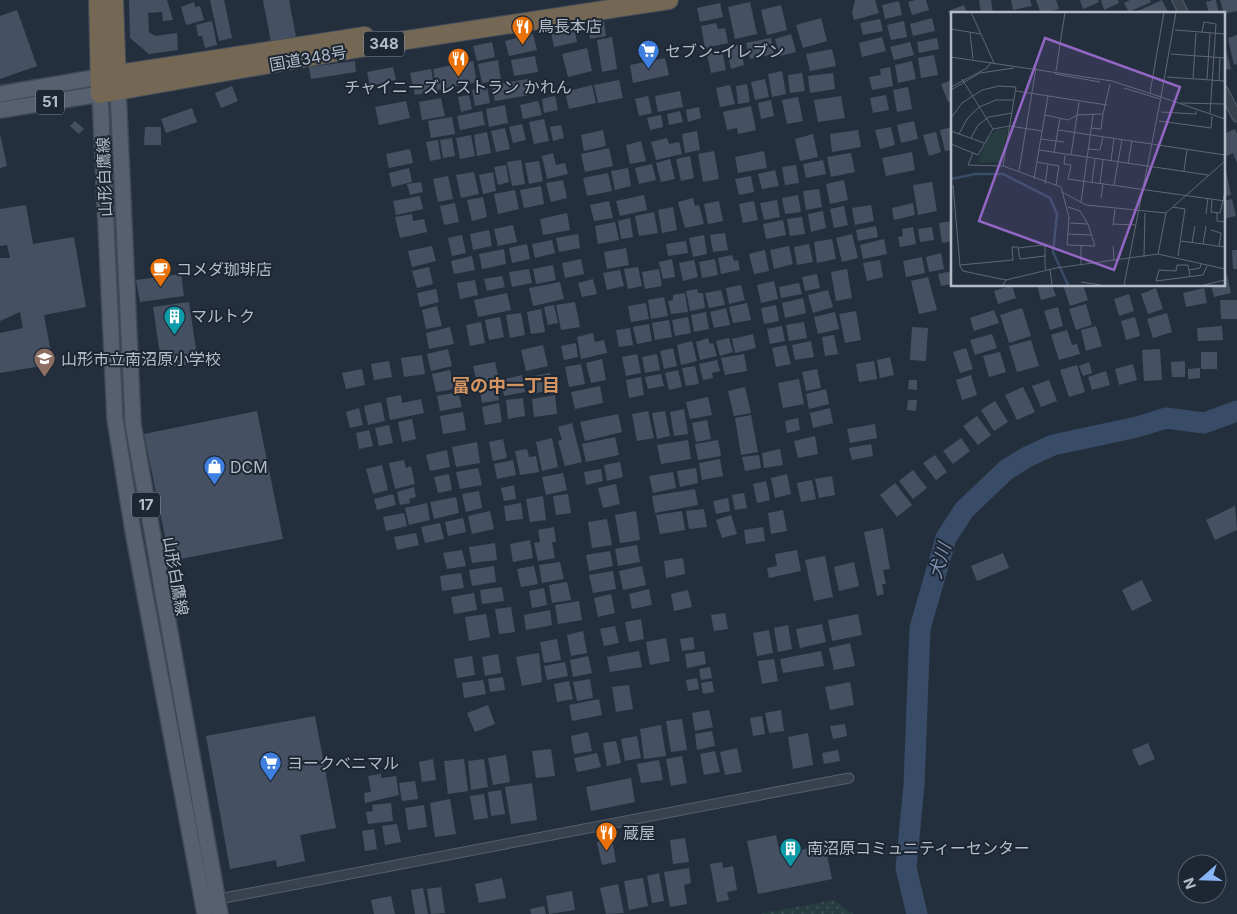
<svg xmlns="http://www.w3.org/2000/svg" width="1237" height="914" viewBox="0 0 1237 914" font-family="Inter,'Noto Sans JP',sans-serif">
<defs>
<pattern id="park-dots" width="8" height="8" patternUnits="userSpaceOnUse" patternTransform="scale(1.25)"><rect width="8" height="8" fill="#263c3f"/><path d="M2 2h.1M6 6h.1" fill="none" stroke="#435659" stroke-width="1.8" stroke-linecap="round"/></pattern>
</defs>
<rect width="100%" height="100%" fill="#242f3e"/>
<!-- park -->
<path fill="url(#park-dots)" d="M834 900 853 914H760Z"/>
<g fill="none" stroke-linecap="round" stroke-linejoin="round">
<!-- river -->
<path stroke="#394c67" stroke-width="21" d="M917 914 906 868 914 785 920 628 946 538 964 510 1006 470 1027 457 1053 445 1137 427 1166 418 1204 423 1237 411"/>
</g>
<!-- building -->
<g fill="#455162">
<path d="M129 0H167L173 20 163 21 162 12 148 13 149 32 155 36 177 33 178 50 149 54 130 38Z"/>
<path d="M210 0H224L232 38 219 41Z"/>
<path d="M263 0H289L296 37 271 42Z"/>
<path d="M855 0H875L879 13 854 20 852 13Z"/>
<path d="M915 0H926L929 10 912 15 908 2Z"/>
<path d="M979 0H991L993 14H981Z"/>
<path d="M1011 0H1030L1032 6 1013 10Z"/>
<path d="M1036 0H1056L1059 9 1041 14Z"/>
<path d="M1080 0H1098L1099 2 1083 9Z"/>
<path d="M1101 0H1118L1119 3 1104 10Z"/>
<path d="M1130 0H1150L1151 2 1129 12 1124 3Z"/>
<path d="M1162 0 1169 14H1131Z"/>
<path d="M1213 0H1216L1219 14H1209L1206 2Z"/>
<path d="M1220 0H1237V11L1224 14Z"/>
<path d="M899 1 902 15 885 19 882 5Z"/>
<path d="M194 2 195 7 200 6 204 20 186 25 181 7Z"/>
<path d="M750 2 757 34 735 39 728 7Z"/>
<path d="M720 3 723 17 700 22 697 8Z"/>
<path d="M781 5 787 30 767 35 761 10Z"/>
<path d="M964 5 967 14H952V21L948 11Z"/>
<path d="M17 10 37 66 0 79V16Z"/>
<path d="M821 18 827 41 803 48 796 25Z"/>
<path d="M932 18 935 31 913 36 910 24Z"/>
<path d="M880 19 883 31 863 35 860 23Z"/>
<path d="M212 21 217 45 205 48 202 36H198L196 25Z"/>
<path d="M604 21 606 36 590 39 588 24Z"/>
<path d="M904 21 907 37 891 40 887 25Z"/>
<path d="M716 23 718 29 725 28 728 43 705 48 701 26Z"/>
<path d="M574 27 577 42 554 47 551 32Z"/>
<path d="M533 34 537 50 509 56 505 41Z"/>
<path d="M791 34 796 52 780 56 775 39Z"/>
<path d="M1237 35V64L1234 65 1228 38Z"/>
<path d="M612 37 617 69 602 72 597 40Z"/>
<path d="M882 37 886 51 862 57 859 43Z"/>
<path d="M771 38 774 54 750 59 746 43Z"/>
<path d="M937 38 939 49 919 53 917 42Z"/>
<path d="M492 42 495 57 477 61 473 46Z"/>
<path d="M910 42 914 55 894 60 890 47Z"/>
<path d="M740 44 744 65 731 69 726 47Z"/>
<path d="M587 48 592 71 568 77 562 54Z"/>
<path d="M832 49 836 66 810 71 806 54Z"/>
<path d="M1226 50 1231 69 1223 70V51Z"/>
<path d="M722 51 726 70 711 73 707 54Z"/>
<path d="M934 55 938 75 921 78 918 58Z"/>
<path d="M535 56 538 72 514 76 511 60Z"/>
<path d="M665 58 669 75 633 83 630 65Z"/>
<path d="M498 60 501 80 482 83 478 64Z"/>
<path d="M355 61 356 72 311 79 309 67Z"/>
<path d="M473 61 477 82 437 90 433 69Z"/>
<path d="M912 61 916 79 898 83 895 65Z"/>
<path d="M393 67 396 80 370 86 367 72Z"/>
<path d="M890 67 893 86 872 90 869 77 881 75 880 69Z"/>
<path d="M431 69 435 91 415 95 410 73Z"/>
<path d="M782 71 786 94 772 97 768 74Z"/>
<path d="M802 73 805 91 790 93 788 75Z"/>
<path d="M833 73 835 89 810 93 808 76Z"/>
<path d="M532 78 535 94 495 101 492 85Z"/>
<path d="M765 79 769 97 755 100 751 82Z"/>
<path d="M619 80 623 98 598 103 594 85Z"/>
<path d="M952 80V101L948 102 941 84Z"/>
<path d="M747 84 750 102 738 104 736 86Z"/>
<path d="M592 85 596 103 569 109 565 92Z"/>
<path d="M730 85 735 104 720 107 716 88Z"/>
<path d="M232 86 238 101 221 108 215 93Z"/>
<path d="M487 87 490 103 475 106 472 90Z"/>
<path d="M908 87 912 109 897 112 893 90Z"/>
<path d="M680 91 683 107 658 112 655 96Z"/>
<path d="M469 95 472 109 461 112 458 97Z"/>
<path d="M886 95 889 110 873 113 870 98Z"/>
<path d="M555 96 558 110 544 113 542 99Z"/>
<path d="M648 96 652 113 639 116 635 99Z"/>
<path d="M841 96 845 118 818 122 814 100Z"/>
<path d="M798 97 803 121 787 124 782 100Z"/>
<path d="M441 98 445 116 422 120 419 102Z"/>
<path d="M771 100 774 116 761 119 758 103Z"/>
<path d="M406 101 410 118 379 125 375 107Z"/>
<path d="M538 101 542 115 523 119 520 105Z"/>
<path d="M505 105 508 123 489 127 486 109Z"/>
<path d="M751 106 756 130 738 134 737 128 727 130 723 112Z"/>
<path d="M699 107 701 118 688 122 686 110Z"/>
<path d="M192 108 197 122 166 133 161 119Z"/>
<path d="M482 111 485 125 460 130 457 116Z"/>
<path d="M680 111 683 122 669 125 667 114Z"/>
<path d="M661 115 663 127 650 130 647 118Z"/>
<path d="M452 117 455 134 431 138 428 121Z"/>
<path d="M544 119 549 141 534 144 529 122Z"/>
<path d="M75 121 84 129 79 134 70 126Z"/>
<path d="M914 121 918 139 901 143 897 125Z"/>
<path d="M522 124 526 140 513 143 509 127Z"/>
<path d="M561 125 564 138 553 141 550 127Z"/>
<path d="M145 127H161V145H144Z"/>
<path d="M891 127 895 145 880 149 875 130Z"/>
<path d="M952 127V150L945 151 940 130Z"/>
<path d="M505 128 510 149 496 152 491 131Z"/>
<path d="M1235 129 1237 134V163L1233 153 1227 156 1223 152V134Z"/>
<path d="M603 130 606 146 584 151 581 135Z"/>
<path d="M858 130 861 147 832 152 830 134Z"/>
<path d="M697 131 700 150 685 153 682 134Z"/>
<path d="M487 132 491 153 477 156 474 135Z"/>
<path d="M936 132 941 152 929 156 923 135Z"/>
<path d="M0 134 7 166 0 168Z"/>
<path d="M813 134 818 157 800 161 795 139Z"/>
<path d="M471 135 475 156 460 159 456 138Z"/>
<path d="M452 138 455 156 443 158 440 140Z"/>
<path d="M667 138 669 144 679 142 682 154 656 160 651 142Z"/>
<path d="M438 140 441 159 430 161 426 142Z"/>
<path d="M641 141 646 161 630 164 626 145Z"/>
<path d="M609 148 613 166 585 172 581 154Z"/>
<path d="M410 149 413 163 389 168 386 154Z"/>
<path d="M714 151 719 179 703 182 698 154Z"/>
<path d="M764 151 767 168 738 173 735 157Z"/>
<path d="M912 152 915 170 886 176 882 158Z"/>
<path d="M553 153 556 165 565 163 568 174 547 179 542 156Z"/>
<path d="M851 153 855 172 831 177 827 157Z"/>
<path d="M690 156 694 178 681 181 676 159Z"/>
<path d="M670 159 675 179 661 182 656 163Z"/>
<path d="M521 160 525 184 512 186 507 162Z"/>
<path d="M823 160 826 174 806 178 803 164Z"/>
<path d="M539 161 543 181 529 184 525 163Z"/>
<path d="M652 164 656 180 639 184 635 168Z"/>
<path d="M506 165 509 182 498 185 494 167Z"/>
<path d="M796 165 799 183 785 185 782 167Z"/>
<path d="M409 168 412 182 392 187 389 173Z"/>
<path d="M628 168 631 186 615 190 611 171Z"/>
<path d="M775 170 779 186 762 189 758 174Z"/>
<path d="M1226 171 1231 195 1223 196V172Z"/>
<path d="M474 172 479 194 461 198 456 175Z"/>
<path d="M493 172 496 191 483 194 479 175Z"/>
<path d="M608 173 612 191 587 196 583 178Z"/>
<path d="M448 176 453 199 438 202 433 179Z"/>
<path d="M751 176 754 192 739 195 735 179Z"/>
<path d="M563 180 567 198 551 202 546 183Z"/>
<path d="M844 180 848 200 830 204 826 184Z"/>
<path d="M421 182 423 192 410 195 407 184Z"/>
<path d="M932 182 937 211 918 215 913 185Z"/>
<path d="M541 186 544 204 524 208 520 190Z"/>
<path d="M819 189 822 207 806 210 803 191Z"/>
<path d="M515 190 519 209 498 214 494 194Z"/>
<path d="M644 195 647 210 620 216 616 201Z"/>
<path d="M798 195 801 212 785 214 782 198Z"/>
<path d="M420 196 423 209 396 215 393 201Z"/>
<path d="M483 197 487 217 472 221 467 200Z"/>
<path d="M693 198 695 206 699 205 704 224 685 228 678 202Z"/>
<path d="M1232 199 1236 216 1223 219V201Z"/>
<path d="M777 200 780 217 764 220 760 203Z"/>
<path d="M609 201 613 218 594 221 590 205Z"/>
<path d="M719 201 723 221 708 224 704 204Z"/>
<path d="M754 201 758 220 743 223 739 204Z"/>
<path d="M455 203 459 222 444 225 440 206Z"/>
<path d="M913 203 915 215 894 220 892 208Z"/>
<path d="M26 205 33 244 74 237 86 307 44 315 53 364 0 373V333L23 328 20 312 0 321V258H10L7 245 0 246V209Z"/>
<path d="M871 205 874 221 855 225 852 208Z"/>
<path d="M844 206 848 225 834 228 830 209Z"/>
<path d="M673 207 677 230 662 233 658 210Z"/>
<path d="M823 211 826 228 811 232 808 214Z"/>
<path d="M654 212 658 233 639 236 635 216Z"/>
<path d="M567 213 570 230 543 235 540 219Z"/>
<path d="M412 214 413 221 424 219 427 232 400 238 395 217Z"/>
<path d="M802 217 805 234 790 236 787 219Z"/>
<path d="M630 218 633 237 621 239 618 221Z"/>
<path d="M783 220 786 235 766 239 763 224Z"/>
<path d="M952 221V241L942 243 939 223Z"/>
<path d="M615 222 619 240 598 244 595 226Z"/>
<path d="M513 225 517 242 498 246 494 229Z"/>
<path d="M876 226 878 237 858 241 856 230Z"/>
<path d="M913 227 916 244 900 247 898 237 903 236 902 229Z"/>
<path d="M932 227 934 240 920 242 918 229Z"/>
<path d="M489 230 492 246 473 250 470 234Z"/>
<path d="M725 233 728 250 713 252 710 235Z"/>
<path d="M578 234 580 248 559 252 556 238Z"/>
<path d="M852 234 858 258 842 262 836 238Z"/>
<path d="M462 235 466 253 452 256 448 238Z"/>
<path d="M704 235 707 254 693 257 689 238Z"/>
<path d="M832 239 836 259 817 263 814 242Z"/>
<path d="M884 239 887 254 863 259 860 245Z"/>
<path d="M552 240 555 253 535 258 532 244Z"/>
<path d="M686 241 688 253 668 256 666 244Z"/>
<path d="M527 244 530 259 512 263 509 248Z"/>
<path d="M809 244 813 262 797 265 794 247Z"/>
<path d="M432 246 436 261 412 267 408 251Z"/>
<path d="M789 246 793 264 774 269 770 250Z"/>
<path d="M626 248 629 265 607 269 604 252Z"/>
<path d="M504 249 506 264 482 269 479 254Z"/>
<path d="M765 250 769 271 754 274 749 254Z"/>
<path d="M1232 250H1237V269H1233Z"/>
<path d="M941 253 944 269 929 272 926 257Z"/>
<path d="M732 255 734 261 738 260 740 270 721 274 718 258Z"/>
<path d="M472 256 475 270 454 274 451 261Z"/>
<path d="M922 257 925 273 906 277 903 261Z"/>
<path d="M581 259 584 274 565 278 562 263Z"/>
<path d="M672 259 675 277 663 279 659 262Z"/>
<path d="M715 259 718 275 702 278 699 262Z"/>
<path d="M694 260 698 277 683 281 679 263Z"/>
<path d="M880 260 883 277 867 281 863 263Z"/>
<path d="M553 265 556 280 536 284 533 269Z"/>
<path d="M429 267 433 284 417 288 412 271Z"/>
<path d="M638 267 642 286 628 289 624 269Z"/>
<path d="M529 269 532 283 512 287 509 272Z"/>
<path d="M659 269 662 286 645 289 642 272Z"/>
<path d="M847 269 852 298 836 301 831 272Z"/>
<path d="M620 270 624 286 607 290 603 273Z"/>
<path d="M952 271V284L941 286 938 274Z"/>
<path d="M181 274 184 296 140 302 136 280Z"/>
<path d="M817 274 820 288 805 291 802 277Z"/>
<path d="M1227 275 1231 293 1214 297 1211 285H1223V276Z"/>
<path d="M502 276 505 287 487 291 484 279Z"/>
<path d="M928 277 937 310 919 314 911 281Z"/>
<path d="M593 279 597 294 582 297 578 283Z"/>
<path d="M475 280 478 295 460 299 457 283Z"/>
<path d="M774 281 778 299 761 303 757 285Z"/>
<path d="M560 282 564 299 533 306 529 288Z"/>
<path d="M799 283 802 294 781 298 779 287Z"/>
<path d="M741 285 745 300 729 304 726 288Z"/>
<path d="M1012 285 1016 298 998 304 994 291Z"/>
<path d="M1037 285H1052L1056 296 1041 300Z"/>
<path d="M1063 285H1083L1088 300 1070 306Z"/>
<path d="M1156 288 1163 309 1148 314 1141 294Z"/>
<path d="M1204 288 1207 303 1186 307 1183 293Z"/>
<path d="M436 289 439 302 420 307 417 293Z"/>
<path d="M697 289 698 293H703L705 308 690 311 686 291Z"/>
<path d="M721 290 725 305 709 308 705 293Z"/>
<path d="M828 290 833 307 813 313 808 295Z"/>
<path d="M507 293 511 310 478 317 474 300Z"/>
<path d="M685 293 688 312 671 314 668 301 673 300V295Z"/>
<path d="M1129 294 1134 311 1119 316 1114 299Z"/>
<path d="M664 297 668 316 651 319 648 300Z"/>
<path d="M803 298 806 313 785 318 782 303Z"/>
<path d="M1220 300H1237V319H1221Z"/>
<path d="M189 302 198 363 162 368 153 307Z"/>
<path d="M575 302 580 327 561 330 556 305Z"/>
<path d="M646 303 649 319 631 322 628 306Z"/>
<path d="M747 303 751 320 733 323 729 307Z"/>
<path d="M1086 304 1092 325 1076 330 1069 309Z"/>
<path d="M554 305 558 323 548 325 544 307Z"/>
<path d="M776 305 779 321 764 324 761 308Z"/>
<path d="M437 306 442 326 426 329 422 310Z"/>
<path d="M1058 307 1063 326 1050 330 1044 311Z"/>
<path d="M726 308 730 325 714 328 710 312Z"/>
<path d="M1022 308 1031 336 1009 343 1000 315Z"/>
<path d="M541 309 545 332 531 334 527 312Z"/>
<path d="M994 310 999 323 974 331 970 318Z"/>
<path d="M856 311 861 340 845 343 839 314Z"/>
<path d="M706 312 709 329 694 332 691 315Z"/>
<path d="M835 312 839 329 818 334 814 317Z"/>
<path d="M521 313 525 335 510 338 506 315Z"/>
<path d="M1167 313 1172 332 1153 338 1147 319Z"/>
<path d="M500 317 504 337 489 340 485 320Z"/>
<path d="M688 317 691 333 675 336 672 320Z"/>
<path d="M1135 317 1140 336 1126 340 1121 321Z"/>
<path d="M669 320 672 337 655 340 652 323Z"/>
<path d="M481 322 485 343 470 346 466 325Z"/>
<path d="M804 322 807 338 789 341 786 325Z"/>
<path d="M649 324 652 341 637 344 633 327Z"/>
<path d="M782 326 785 341 770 344 767 329Z"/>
<path d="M1096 326 1102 346 1086 351 1081 330Z"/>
<path d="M1222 326 1223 340 1198 341 1197 328Z"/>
<path d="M450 327 454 344 429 349 426 333Z"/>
<path d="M912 327 928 328 926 361 910 360Z"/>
<path d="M630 328 633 345 619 347 616 330Z"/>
<path d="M1067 330 1072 345 1077 344 1080 354 1059 360 1051 335Z"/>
<path d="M593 333 595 342 604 340 607 353 581 359 577 337Z"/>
<path d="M753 334 756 348 735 353 732 339Z"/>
<path d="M992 334 997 348 975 355 970 340Z"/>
<path d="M834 335 838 354 825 356 822 337Z"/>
<path d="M708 338 710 344 713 343 717 356 700 360 696 342Z"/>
<path d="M729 338 733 352 720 356 716 341Z"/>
<path d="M1031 340 1039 366 1017 372 1009 346Z"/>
<path d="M692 341 697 361 681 365 677 345Z"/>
<path d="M811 341 814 357 795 360 792 345Z"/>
<path d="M576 343 578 357 564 360 561 346Z"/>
<path d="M543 345 548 366 526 371 521 350Z"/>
<path d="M786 345 791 364 776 367 772 348Z"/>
<path d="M673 348 677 366 664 369 660 351Z"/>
<path d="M966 348 973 369 960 373 953 352Z"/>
<path d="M448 349 452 366 431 371 427 354Z"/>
<path d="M1160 349 1162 380 1144 381 1142 350Z"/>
<path d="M1000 352 1006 372 989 377 983 356Z"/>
<rect x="1201" y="352" width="16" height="17"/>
<path d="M637 354 641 373 626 376 622 357Z"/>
<path d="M657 354 660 370 645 373 642 357Z"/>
<path d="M744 354 747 371 725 375 721 358Z"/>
<path d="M422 355 425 374 404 377 401 358Z"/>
<path d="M890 357 894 375 880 378 877 360Z"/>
<path d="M602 359 606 380 591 383 586 363Z"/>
<path d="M717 360 720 371 712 373 713 378 703 380 699 364Z"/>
<path d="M389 361 392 377 374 380 371 364Z"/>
<path d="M874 361 877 379 859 382 856 364Z"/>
<path d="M1185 361V377H1172L1171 362Z"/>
<path d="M495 362 499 379 477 383 473 366Z"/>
<path d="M1089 362 1092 373 1083 376 1079 366Z"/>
<path d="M581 364 585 384 569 387 565 367Z"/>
<path d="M1133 364 1137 380 1119 385 1115 369Z"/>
<path d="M1077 365 1085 392 1069 397 1060 370Z"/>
<path d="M695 366 699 384 686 386 682 368Z"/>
<path d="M1200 368V378L1188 379V369Z"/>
<path d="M362 369 365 385 346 389 342 373Z"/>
<path d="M817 369 821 388 806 391 802 372Z"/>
<path d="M450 370 454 389 436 392 432 374Z"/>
<path d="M678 370 682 387 669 390 665 373Z"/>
<path d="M1106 371 1110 385 1092 390 1088 377Z"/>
<path d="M550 373 554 389 532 394 529 377Z"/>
<path d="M661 374 664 386 648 389 645 377Z"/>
<path d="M522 375 525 392 504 396 501 380Z"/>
<path d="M971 375 977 395 962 400 956 380Z"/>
<path d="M641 377 644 395 629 398 626 380Z"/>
<path d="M799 379 804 404 783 408 778 383Z"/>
<path d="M909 380H917V390L908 389Z"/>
<path d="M1049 380 1057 401 1041 407 1032 386Z"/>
<path d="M496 383 499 400 482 403 479 386Z"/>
<path d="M600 386 603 403 575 409 571 392Z"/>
<path d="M745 387 751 413 734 416 728 391Z"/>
<path d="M1023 387 1035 412 1017 420 1005 395Z"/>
<path d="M826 389 829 404 809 409 806 394Z"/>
<path d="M458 392 462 407 440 411 437 396Z"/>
<path d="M401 395 402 403 421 399 424 413 390 420 386 398Z"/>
<path d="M555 395 557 414 534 417 532 399Z"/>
<path d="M708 397 712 415 690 419 686 402Z"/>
<path d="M523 398 525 416 508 419 506 400Z"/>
<path d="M908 400H917L916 411 907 410Z"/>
<path d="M995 401 1008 422 994 431 981 410Z"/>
<path d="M381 402 385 421 368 425 364 406Z"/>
<path d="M499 403 502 422 485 425 482 407Z"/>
<path d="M359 408 363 425 350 428 346 412Z"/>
<path d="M830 408 833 423 813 428 810 413Z"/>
<path d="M684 409 688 434 674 436 670 412Z"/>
<path d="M257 411 283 539 170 561 144 434Z"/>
<path d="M648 411 654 438 637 441 632 414Z"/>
<path d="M665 411 670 436 657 439 652 413Z"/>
<path d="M463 412 466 430 443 434 440 416Z"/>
<path d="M618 414 622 432 585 441 580 422Z"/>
<path d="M751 415 758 452 741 455 735 418Z"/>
<path d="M977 416 991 435 978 445 963 426Z"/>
<path d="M798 418 800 430 787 433 785 421Z"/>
<path d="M412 419 416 439 402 442 398 422Z"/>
<path d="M707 420 711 439 696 442 692 423Z"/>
<path d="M572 423 582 462 565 466 558 441 562 440 558 427Z"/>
<path d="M875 424 877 438 850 443 847 429Z"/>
<path d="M389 425 393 443 379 446 375 428Z"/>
<path d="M369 430 373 446 359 449 356 433Z"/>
<path d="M815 436 818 454 798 458 794 441Z"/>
<path d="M615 437 619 455 586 462 582 444Z"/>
<path d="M552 438 558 467 542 471 536 442Z"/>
<path d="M961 438 970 451 953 464 943 451Z"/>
<path d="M503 439 507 458 493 461 489 442Z"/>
<path d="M688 440 691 459 661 464 657 445Z"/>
<path d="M718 440 721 456 698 460 695 444Z"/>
<path d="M477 442 480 463 456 467 452 447Z"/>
<path d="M871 444 873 456 852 460 849 448Z"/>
<path d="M527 449 529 457 536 456 539 472 520 475 515 451Z"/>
<path d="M780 449 783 465 764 468 762 453Z"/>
<path d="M447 450 450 467 430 471 426 455Z"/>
<path d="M759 455 761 468 745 471 742 457Z"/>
<path d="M935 455 947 472 936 480 923 463Z"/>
<path d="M720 459 723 476 702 480 699 463Z"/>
<path d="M404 460 406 468 411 466 415 484 395 489 389 463Z"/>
<path d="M513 460 516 475 497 479 494 464Z"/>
<path d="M620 462 623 477 607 481 604 465Z"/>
<path d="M382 465 388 490 373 494 366 469Z"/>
<path d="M478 468 482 485 460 489 456 472Z"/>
<path d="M696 468 698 483 680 487 677 471Z"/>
<path d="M601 469 603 481 586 485 584 472Z"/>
<path d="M913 470 927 488 913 499 899 481Z"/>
<path d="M673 472 676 488 653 493 649 476Z"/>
<path d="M563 473 567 490 546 495 542 477Z"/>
<path d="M449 474 452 490 438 493 434 477Z"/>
<path d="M787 474 791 494 775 498 771 478Z"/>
<path d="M832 476 835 495 819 498 815 479Z"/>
<path d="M812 480 816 499 801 502 797 483Z"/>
<path d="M766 481 770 500 757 503 753 484Z"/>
<path d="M895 483 912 505 897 517 880 495Z"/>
<path d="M616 484 620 504 603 508 598 488Z"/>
<path d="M514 485 516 499 504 501 501 488Z"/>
<path d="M414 487 416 497 409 499 410 503 400 505 397 492Z"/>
<path d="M695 489 698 505 655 513 652 496Z"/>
<path d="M479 491 482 508 466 512 462 494Z"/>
<path d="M744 493 747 508 735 510 732 495Z"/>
<path d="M393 494 396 505 377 510 374 499Z"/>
<path d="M568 494 571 513 556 515 553 496Z"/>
<path d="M543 496 546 520 530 522 526 499Z"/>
<path d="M456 497 459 513 434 519 430 502Z"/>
<path d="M728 498 730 511 716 514 713 501Z"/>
<path d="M427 503 430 520 409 525 405 508Z"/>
<path d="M521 503 523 519 506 521 504 506Z"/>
<path d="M1235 506 1237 530 1215 540 1206 520Z"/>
<path d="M704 509 707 527 689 529 686 511Z"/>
<path d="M783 510 787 531 771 534 768 513Z"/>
<path d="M490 511 494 529 472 534 468 516Z"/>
<path d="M636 511 640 540 620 543 615 515Z"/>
<path d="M682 511 685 530 660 534 656 515Z"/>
<path d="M404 513 407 526 386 531 383 517Z"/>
<path d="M731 515 737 534 722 538 716 520Z"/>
<path d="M463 518 466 532 448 536 445 522Z"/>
<path d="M607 519 612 545 592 548 588 522Z"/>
<path d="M440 523 444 539 425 543 421 527Z"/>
<path d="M554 527 556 542H552L555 558 538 561 534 543 540 542 538 530Z"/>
<path d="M763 527 765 541 746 544 744 530Z"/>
<path d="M883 528 890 569 883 570 886 584H882L884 594 877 596 864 532Z"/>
<path d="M416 533 419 545 397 550 394 537Z"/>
<path d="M530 540 533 558 513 562 510 544Z"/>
<path d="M495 543 497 560 472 563 469 547Z"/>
<path d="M637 545 640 562 618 566 615 549Z"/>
<path d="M462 550 466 566 447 569 443 553Z"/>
<path d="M797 550 801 571 769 578 767 568 777 566 775 554Z"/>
<path d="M610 551 613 566 589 571 586 555Z"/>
<path d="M1003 553 1009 568 977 581 971 566Z"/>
<path d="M825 556 833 597 814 601 805 560Z"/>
<path d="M683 558 685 574 666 578 664 561Z"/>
<path d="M560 562 564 579 542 583 539 565Z"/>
<path d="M854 562 859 586 839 591 834 567Z"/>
<path d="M494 566 496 582 472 586 469 570Z"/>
<path d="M534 566 538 584 521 587 517 569Z"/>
<path d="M642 566 646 585 623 590 619 571Z"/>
<path d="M613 571 616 589 593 593 589 575Z"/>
<path d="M461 573 464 588 442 591 440 576Z"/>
<path d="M1142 580 1152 601 1132 611 1122 590Z"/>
<path d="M567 582 571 600 552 603 549 585Z"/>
<path d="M502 587 504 601 482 604 480 590Z"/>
<path d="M544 588 547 605 532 608 529 591Z"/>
<path d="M649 589 652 605 632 609 629 594Z"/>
<path d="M688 590 692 607 674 611 671 594Z"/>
<path d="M474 593 477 610 454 614 451 597Z"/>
<path d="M611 594 615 613 598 617 594 598Z"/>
<path d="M579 601 582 620 558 624 555 605Z"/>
<path d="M511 607 515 632 499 634 495 609Z"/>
<path d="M550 610 552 625 526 630 524 615Z"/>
<path d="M725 613 728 629 714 631 711 615Z"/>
<path d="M486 614 490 637 469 641 465 617Z"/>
<path d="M858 614 862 635 832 641 828 620Z"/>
<path d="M641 619 644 639 629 642 625 622Z"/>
<path d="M822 624 826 642 800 648 796 629Z"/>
<path d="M788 625 792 649 778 652 774 628Z"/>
<path d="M615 626 619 643 604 646 600 629Z"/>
<path d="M769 630 773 653 757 656 753 633Z"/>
<path d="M583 631 587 653 571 656 567 635Z"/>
<path d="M693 637 695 649 682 651 680 639Z"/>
<path d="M666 638 670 661 650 665 646 642Z"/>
<path d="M557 639 561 660 544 663 540 642Z"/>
<path d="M850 643 855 666 834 670 829 648Z"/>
<path d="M639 651 642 667 610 672 607 657Z"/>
<path d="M704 651 706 664 687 668 685 654Z"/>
<path d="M821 651 824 666 783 673 780 659Z"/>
<path d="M539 653 542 682 522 686 516 657Z"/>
<path d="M498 654 501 673 485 676 482 657Z"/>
<path d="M472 656 475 675 457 678 454 659Z"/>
<path d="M588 656 592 673 573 677 570 660Z"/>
<path d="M774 659 778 681 762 684 758 661Z"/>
<path d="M565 662 568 676 547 680 544 666Z"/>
<path d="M710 667 712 678 701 680 699 669Z"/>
<path d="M503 677 505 690 490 692 488 679Z"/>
<path d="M697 678 699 689 688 691 686 680Z"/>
<path d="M590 679 593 698 577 701 573 682Z"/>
<path d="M483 680 486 694 464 698 462 683Z"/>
<path d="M569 681 573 699 557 702 554 684Z"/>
<path d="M712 681 714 692 703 694 701 683Z"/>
<path d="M850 682 854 705 830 710 825 687Z"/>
<path d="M629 685 633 709 616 712 612 687Z"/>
<path d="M599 699 602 715 572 721 569 705Z"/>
<path d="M488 705 495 724 475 732 467 713Z"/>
<path d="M709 710 713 727 695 731 692 713Z"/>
<path d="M781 710 784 731 769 733 765 713Z"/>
<path d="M315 716 336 828 300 835 305 861 277 867 276 860 230 869 206 736Z"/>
<path d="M762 716 765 734 753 736 750 718Z"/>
<path d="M682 719 687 750 671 752 666 721Z"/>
<path d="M845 724 847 736 833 739 830 726Z"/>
<path d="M661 725 666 756 644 759 640 729Z"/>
<path d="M712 731 715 746 697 750 695 734Z"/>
<path d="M588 732 592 751 574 754 571 736Z"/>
<path d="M808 733 813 765 793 769 788 737Z"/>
<path d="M637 736 641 758 625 761 621 739Z"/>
<path d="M616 741 621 763 607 766 603 743Z"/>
<path d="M1148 743 1155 759 1139 766 1132 750Z"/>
<path d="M737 748 742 772 725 775 720 752Z"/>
<path d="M551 749 555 776 536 778 532 751Z"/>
<path d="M838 750 840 761 824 764 822 753Z"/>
<path d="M715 751 720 772 704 775 700 754Z"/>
<path d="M597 753 601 767 577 772 574 758Z"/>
<path d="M506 755 510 782 493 785 488 758Z"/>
<path d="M682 756 687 783 671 786 666 759Z"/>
<path d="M433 759 436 780 422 782 419 762Z"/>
<path d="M464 759 468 791 448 794 444 761Z"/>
<path d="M484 759 488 787 471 790 468 761Z"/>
<path d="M659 760 663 780 641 783 637 764Z"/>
<path d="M381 774V778L396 776 399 795 365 803 364 793 371 792 368 776Z"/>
<path d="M631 778 635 802 591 811 586 787Z"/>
<path d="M415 781 418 799 402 801 399 783Z"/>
<path d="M532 783 537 820 511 824 505 787Z"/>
<path d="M501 790 505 814 491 816 488 792Z"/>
<path d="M484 794 488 818 474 820 470 796Z"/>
<path d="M450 799 456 834 435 837 430 803Z"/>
<path d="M391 803 393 821 368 824 366 812 373 811 372 805Z"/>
<path d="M424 805 427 827 408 830 405 808Z"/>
<path d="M397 824 401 842 385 845 382 826Z"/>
<path d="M374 829 377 849 365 851 362 831Z"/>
<path d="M776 835 780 854 825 845 832 879 758 894 747 841Z"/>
<path d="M685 838 689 862 673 864 670 840Z"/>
<path d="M612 839 616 862 602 865 597 842Z"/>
<path d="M722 862 723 868 733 866 737 890 727 892 729 900 717 902 710 864Z"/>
<path d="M689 868 691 883 684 885 687 904 670 907 664 872Z"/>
<path d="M659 873 664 901 652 903 647 876Z"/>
<path d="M502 878 506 898 479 903 475 884Z"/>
<path d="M643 878 648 906 629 910 624 881Z"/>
<path d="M618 884 624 913 606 914 600 888Z"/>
<path d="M441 887 445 913 431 914 427 889Z"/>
<path d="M423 888 428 914H415L411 890Z"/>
<path d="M572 891 575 910 549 914 546 896Z"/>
<path d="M391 896 395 914H374L371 900Z"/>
<path d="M544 906 546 914H531L530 909Z"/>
</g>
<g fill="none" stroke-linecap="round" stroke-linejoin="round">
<defs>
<g id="street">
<path d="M1177 0 1184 14"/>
<path d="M1223 90 1237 117"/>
<path d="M214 900 849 778"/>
</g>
<g id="primary">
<path d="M118 91 133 424 220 914"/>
<path d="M0 94 99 77"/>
<path d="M0 110 100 94 115 419 133 531 205 914"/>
</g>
<g id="highway">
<path d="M98 0 100 94 400 41 669 0"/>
<path d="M114 0 117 84"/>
<path d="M99 77 365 36"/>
</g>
</defs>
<!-- street casing -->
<use href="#street" stroke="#565f6c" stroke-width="11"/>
<!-- primary casing -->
<use href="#primary" stroke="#414a57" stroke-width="18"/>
<!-- highway casing -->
<use href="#highway" stroke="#434c59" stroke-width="20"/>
<!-- street -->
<use href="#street" stroke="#38414e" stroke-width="9"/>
<!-- primary -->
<use href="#primary" stroke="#56606e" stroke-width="15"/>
<!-- highway -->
<use href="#highway" stroke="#746855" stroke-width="18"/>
</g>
<!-- icons -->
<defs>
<symbol id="restaurant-pin" viewBox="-11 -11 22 30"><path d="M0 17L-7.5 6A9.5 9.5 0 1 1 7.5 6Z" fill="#e8710a" stroke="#1d2633"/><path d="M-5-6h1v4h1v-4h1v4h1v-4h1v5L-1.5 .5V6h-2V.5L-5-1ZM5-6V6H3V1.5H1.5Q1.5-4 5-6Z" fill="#fff"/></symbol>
<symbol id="supermarket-pin" viewBox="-11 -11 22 30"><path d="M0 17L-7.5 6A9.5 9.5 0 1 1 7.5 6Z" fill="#3f7fe0" stroke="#1d2633"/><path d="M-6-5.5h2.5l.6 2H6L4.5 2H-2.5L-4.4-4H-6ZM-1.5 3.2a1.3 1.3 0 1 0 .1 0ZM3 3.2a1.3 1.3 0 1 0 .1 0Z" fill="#fff"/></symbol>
<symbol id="cafe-pin" viewBox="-11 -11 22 30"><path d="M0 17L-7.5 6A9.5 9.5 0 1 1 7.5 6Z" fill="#e8710a" stroke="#1d2633"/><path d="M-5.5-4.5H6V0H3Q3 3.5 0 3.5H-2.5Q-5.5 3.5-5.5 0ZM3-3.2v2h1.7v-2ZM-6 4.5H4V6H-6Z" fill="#fff"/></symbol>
<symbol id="building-pin" viewBox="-11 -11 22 30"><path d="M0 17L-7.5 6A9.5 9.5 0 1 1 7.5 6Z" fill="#0f9aa8" stroke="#1d2633"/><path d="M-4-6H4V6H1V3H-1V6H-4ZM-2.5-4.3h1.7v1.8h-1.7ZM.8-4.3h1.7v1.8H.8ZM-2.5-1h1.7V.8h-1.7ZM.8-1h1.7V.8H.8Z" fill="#fff"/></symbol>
<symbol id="school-pin" viewBox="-11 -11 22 30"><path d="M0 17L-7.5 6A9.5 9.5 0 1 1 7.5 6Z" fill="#8d6e63" stroke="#1d2633"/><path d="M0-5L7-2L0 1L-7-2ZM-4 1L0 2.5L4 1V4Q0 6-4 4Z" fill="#fff"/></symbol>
<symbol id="shop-pin" viewBox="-11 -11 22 30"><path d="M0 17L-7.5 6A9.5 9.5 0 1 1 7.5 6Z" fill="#3f7fe0" stroke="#1d2633"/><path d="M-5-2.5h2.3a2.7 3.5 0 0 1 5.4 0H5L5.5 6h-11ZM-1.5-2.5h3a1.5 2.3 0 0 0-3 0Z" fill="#fff"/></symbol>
</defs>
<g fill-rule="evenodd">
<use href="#restaurant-pin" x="510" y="14" width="25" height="34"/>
<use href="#supermarket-pin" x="636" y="38" width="25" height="34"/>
<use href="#restaurant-pin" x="446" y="46" width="25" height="34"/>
<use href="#cafe-pin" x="148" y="256" width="25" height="34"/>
<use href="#building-pin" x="162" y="304" width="25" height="34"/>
<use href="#school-pin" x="32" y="346" width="25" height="34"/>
<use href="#shop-pin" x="202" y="454" width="25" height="34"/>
<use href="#supermarket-pin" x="258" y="750" width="25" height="34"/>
<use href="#restaurant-pin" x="594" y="820" width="25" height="34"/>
<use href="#building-pin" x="778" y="836" width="25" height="34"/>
</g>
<g text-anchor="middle" stroke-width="4" stroke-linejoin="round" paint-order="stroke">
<!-- shield labels -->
<g fill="#1d2633" stroke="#878f9c" stroke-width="1">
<rect x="364" y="31.5" width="40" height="25" rx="4"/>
<rect x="36" y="89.5" width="28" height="25" rx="4"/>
<rect x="132" y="492.5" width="28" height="25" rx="4"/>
</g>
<g font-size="15" font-weight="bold" fill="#b4bcc9">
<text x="384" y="49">348</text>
<text x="50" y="107">51</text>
<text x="146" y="510">17</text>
</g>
<!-- poi labels -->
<g font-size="16" fill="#b4bcc9" stroke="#1d2633" text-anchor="start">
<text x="538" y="32">鳥長本店</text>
<text x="665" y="57">セブン-イレブン</text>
<text x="458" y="93" text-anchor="middle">チャイニーズレストラン かれん</text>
<text x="176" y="275">コメダ珈琲店</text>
<text x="191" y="322">マルトク</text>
<text x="61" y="365">山形市立南沼原小学校</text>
<text x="230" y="473">DCM</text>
<text x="287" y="769">ヨークベニマル</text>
<text x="623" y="839">蔵屋</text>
<text x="807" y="854">南沼原コミュニティーセンター</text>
</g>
<!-- street labels -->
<g font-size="16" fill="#b4bcc9" stroke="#1d2633">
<text transform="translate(308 58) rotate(-10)" y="6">国道348号</text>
<text transform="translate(104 177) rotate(-92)" y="6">山形白鷹線</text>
<text transform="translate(176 576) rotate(80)" y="6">山形白鷹線</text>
</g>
<!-- neighbourhood labels -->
<g font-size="18" font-weight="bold" fill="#d59563" stroke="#1d2633">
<text x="506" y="392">富の中一丁目</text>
</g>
<!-- water labels -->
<g font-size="18" font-style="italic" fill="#7c92b1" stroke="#1d2633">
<text transform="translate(940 561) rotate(-73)" y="6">犬川</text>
</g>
</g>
<!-- overview -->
<g transform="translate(951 12)">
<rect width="274" height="274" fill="#242f3e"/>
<path d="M57 116 51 150 30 151 27 149 36 127 46 118Z" fill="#263c3f"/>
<path fill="none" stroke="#394c67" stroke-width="2.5" d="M0 167 24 162H52L99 186 106 202 102 240 117 273"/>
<path fill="none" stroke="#5e6776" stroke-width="1" d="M20 0 43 51M0 17 30 22M224 18 274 22M251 20 253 10 265 12 259 101M19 21 22 47M220 42 274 46M0 45 161 69 210 85 225 0M105 59 114 0M104 62 149 70M216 65 274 69M242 66 245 21M11 67 42 117M256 67 259 21M268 68 269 46M0 75 36 56 40 50M173 76 209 87M0 78 29 61 63 56M65 79 156 93M199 81 213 0M229 91 274 92M210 100 245 102V99M94 103 117 108 126 103 152 102 159 72M0 106 11 91 31 78 48 74 65 75 52 154 110 175 118 205 116 233 144 234 137 212 129 199 117 195M208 109 260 116 261 104M140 116 150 117 152 102M107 118 274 143M0 119 33 131M8 122 16 107 28 95 45 88H63M20 126 27 113 38 105 61 101M90 127 113 130M0 132 27 143 42 117 59 114 91 119M137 137 149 138 152 125M88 138 257 163M22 141 17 153 52 154M103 141 109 106M114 143 113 152 120 153 117 167 274 189M120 143 128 90M160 149 163 126M86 150 108 154 105 173M177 152 181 129M68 159 85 56M233 159 236 137M83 167 97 84M141 170 144 147M149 171 152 148M94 172 97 152M2 173 9 254 12 259 55 268M163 173 171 127M111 180 135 193 215 201M150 186 152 171M261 187 260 200 269 201 274 180M130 190 142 103M222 195 234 197 227 244M266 200V209L274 210M255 202 257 186M119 211 137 212M162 212 185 213M162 214 164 197M260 218 270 221 268 234M117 222 140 223M230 229 274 235M241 231 244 214M252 232 255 214M130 234V253M162 234 163 249M207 242 274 257M94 244 69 247 67 236 92 233 94 235V254L95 258M193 245 194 201M9 253 62 248 61 235H67M99 257 101 273M238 258 249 256 250 252M239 264 237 253H226L225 259 208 258 205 269 252 263 256 254M130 270 150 273M52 273 55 268 105 256 207 242 215 201 274 149M173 273 210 85 274 107M253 273 274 268"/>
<path fill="#9266c3" fill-opacity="0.15" stroke="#9266c3" stroke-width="2.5" d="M94 26 229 75 163 258 28 209Z"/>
<rect width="274" height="274" fill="none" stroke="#b4bcc9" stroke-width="2.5"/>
</g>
<!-- north arrow -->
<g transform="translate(1202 879) rotate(250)"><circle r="24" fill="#1d2633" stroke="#59626f"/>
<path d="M0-4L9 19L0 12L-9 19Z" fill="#8ab4f8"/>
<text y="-8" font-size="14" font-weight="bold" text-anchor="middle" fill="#b4bcc9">N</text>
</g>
</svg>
